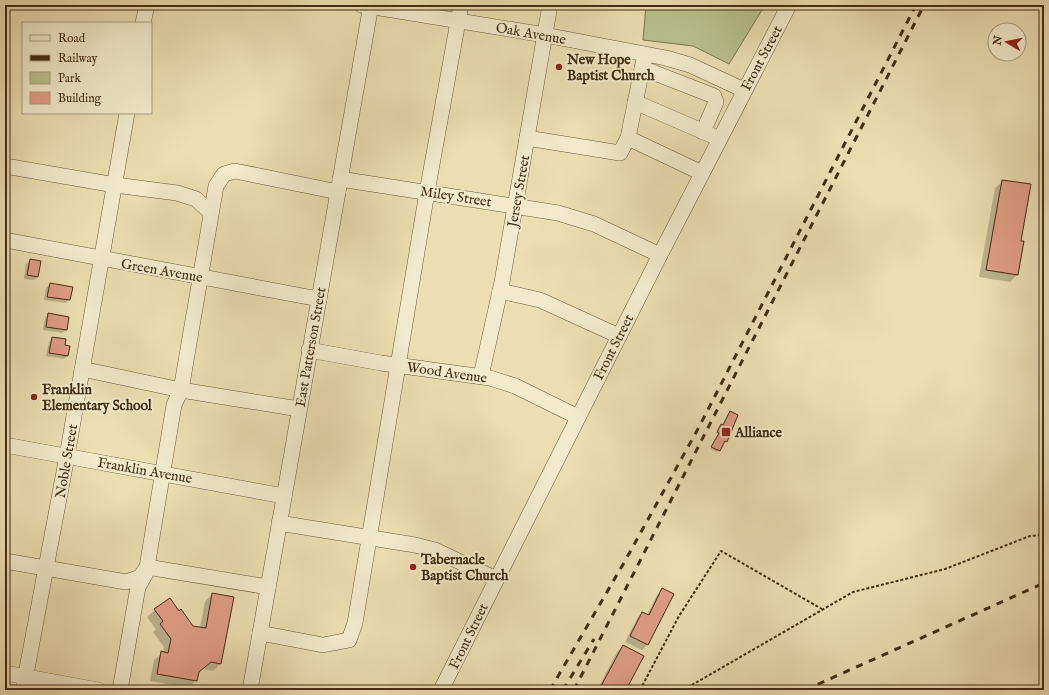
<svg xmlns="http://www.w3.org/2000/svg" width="1049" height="695" viewBox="0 0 1049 695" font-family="'IM FELL English',serif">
<rect width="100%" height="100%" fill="#ecdeb2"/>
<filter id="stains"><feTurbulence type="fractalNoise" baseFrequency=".005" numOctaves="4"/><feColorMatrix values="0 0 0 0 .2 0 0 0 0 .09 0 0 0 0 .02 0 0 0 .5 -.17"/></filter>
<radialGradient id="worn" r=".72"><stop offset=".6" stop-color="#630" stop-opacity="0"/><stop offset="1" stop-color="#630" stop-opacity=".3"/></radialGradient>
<!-- green -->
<path fill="#b8c18c" stroke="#7e7750" d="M646 5H765L729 64 693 46 643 40Z"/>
<!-- shadow -->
<g fill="#0003">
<path d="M1003 181 1020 241 1023 242 1017 275 1010 282 979 277 995 188Z"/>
<path d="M30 260 37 277 34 280 24 279 26 264Z"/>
<path d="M50 284 69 300 66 303 44 300 46 288Z"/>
<path d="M49 314 66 330 62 333 43 330 45 318Z"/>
<path d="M52 338 64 346 67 356 64 359 46 356 49 342Z"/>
<path d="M723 426 726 441 723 442 717 452 711 449 718 434 716 433 720 427Z"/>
<path d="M662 590 672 595 647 645 642 650 625 642 637 619 642 613 647 615 657 595Z"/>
<path d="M213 594 220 664 213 671 203 669 197 674 196 680 189 688 150 681 154 660 163 653 164 647 153 632 156 629 147 617 155 610 178 612 192 627 200 628 205 601Z"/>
<path d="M623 646 625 690H597L617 652Z"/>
</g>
<!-- building -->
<g fill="#e09e85" stroke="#442d14">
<path d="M1002 180 1031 184 1021 241H1024L1018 275 986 270Z"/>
<path d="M30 259 41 261 38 277 27 275Z"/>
<path d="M50 283 73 287 70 300 47 297Z"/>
<path d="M48 313 69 317 67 330 46 327Z"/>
<path d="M52 337 66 339 65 345 70 346 68 356 49 353Z"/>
<path d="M730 411 738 415 727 442 725 441 720 451 711 447 719 433 717 432 721 424 723 425Z"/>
<path d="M662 588 674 594 648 645 630 636 642 612 649 615Z"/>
<path d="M212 593 234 597 221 664 211 662 199 672 197 681 157 674 161 651 168 653 171 639 160 624 163 621 154 609 170 598 179 611 181 609 193 626 206 628Z"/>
<path d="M623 645 644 656 626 690H603L600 688Z"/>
</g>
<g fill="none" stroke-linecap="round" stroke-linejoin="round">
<defs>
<g id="minor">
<path d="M362 5 545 35 666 58 690 65 744 90"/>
<path d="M143 23 147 5"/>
<path d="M642 68 714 96 716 102 703 132"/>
<path d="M635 102 711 135"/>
<path d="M527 138 620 153 628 138 702 173"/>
<path d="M628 138 644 59"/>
<path d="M5 166 115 185 177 193 196 199 211 213"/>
<path d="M340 179 558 213 594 224 660 255"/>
<path d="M5 240 319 299"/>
<path d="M500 291 540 300 619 336"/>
<path d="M309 350 381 363 490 378 515 386 578 417"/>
<path d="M82 369 181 390 299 409"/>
<path d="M481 376 502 282 550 5"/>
<path d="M5 445 284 496"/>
<path d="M279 523 415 545 435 550 496 579"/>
<path d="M5 561 126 582 140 577 147 567 268 587"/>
<path d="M260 633 323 645 349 640 355 623 427 192 461 5"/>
<path d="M5 673 98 690"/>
<path d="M23 690 67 456 127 113"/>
<path d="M120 690 138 587 146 573 174 405 181 390 216 186 224 174 235 171 338 192"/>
<path d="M250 690 371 5"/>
<path d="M441 690 660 255 789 5"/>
</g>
</defs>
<!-- minor casing -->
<use href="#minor" stroke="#6e593c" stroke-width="16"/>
<!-- path -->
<g stroke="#442d14" stroke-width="2" stroke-dasharray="3 2" stroke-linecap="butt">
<path d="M640 690 679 616 721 551 822 609"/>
<path d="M683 690 853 592 945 569 1030 536 1044 535"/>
</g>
<!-- minor -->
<use href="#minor" stroke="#f3eacd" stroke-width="15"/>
<!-- rail -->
<g stroke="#442d14" stroke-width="3" stroke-dasharray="7 7" stroke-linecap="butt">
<path d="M550 690 625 561 699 427 916 5"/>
<path d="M563 690 594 639"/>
<path d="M574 690 924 5"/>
<path d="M805 690 1044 583"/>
</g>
</g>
<!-- markers -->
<g fill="#8f2418" stroke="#f3eacd" stroke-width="1.5">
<circle cx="559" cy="67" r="4"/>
<circle cx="34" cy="397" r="4"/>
<rect x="721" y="427" width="10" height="10" rx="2"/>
<circle cx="413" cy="567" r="4"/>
</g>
<g text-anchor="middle" stroke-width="4" stroke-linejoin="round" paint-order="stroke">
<!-- street labels -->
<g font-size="14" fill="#442d14" stroke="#f3eacd">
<text transform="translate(531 33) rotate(10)" y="5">Oak Avenue</text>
<text transform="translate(761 58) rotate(-62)" y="5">Front Street</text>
<text transform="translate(518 191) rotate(-80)" y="5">Jersey Street</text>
<text transform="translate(456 196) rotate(9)" y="5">Miley Street</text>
<text transform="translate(162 270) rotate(10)" y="5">Green Avenue</text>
<text transform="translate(310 347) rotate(-80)" y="5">East Patterson Street</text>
<text transform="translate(613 347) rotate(-63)" y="5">Front Street</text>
<text transform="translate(447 372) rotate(8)" y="5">Wood Avenue</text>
<text transform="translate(66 461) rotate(-80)" y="5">Noble Street</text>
<text transform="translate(145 470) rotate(10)" y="5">Franklin Avenue</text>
<text transform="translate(468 636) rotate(-64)" y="5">Front Street</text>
</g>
<!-- poi labels -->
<g font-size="14" font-weight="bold" fill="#442d14" stroke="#f3eacd" text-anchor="start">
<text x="567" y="64">New Hope<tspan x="567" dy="16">Baptist Church</tspan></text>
<text x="42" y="394">Franklin<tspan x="42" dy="16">Elementary School</tspan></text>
<text x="735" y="437">Alliance</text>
<text x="421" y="564">Tabernacle<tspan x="421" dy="16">Baptist Church</tspan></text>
</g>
</g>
<!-- margin -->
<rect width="1049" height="695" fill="none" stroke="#ecdeb2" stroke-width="20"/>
<rect x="6" y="6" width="1037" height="683" fill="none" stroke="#442d14" stroke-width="2"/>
<rect x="10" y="10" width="1029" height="675" fill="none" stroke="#442d14"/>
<!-- legend -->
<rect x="22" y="22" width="130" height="92" fill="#f3eacd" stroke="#ad9e83"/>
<rect x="30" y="35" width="20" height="6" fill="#f3eacd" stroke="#ad9e83"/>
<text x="58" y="42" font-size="12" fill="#442d14">Road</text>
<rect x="30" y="55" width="20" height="6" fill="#442d14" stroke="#ad9e83"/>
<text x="58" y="62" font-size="12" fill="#442d14">Railway</text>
<rect x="30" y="72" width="20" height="12" fill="#b8c18c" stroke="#ad9e83"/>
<text x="58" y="82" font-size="12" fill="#442d14">Park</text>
<rect x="30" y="92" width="20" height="12" fill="#e09e85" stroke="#ad9e83"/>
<text x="58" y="102" font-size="12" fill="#442d14">Building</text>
<!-- north arrow -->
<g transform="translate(1007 42) rotate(280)"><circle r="19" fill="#f3eacd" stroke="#ad9e83"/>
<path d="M0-3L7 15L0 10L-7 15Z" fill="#8f2418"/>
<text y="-6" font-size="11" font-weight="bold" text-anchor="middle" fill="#442d14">N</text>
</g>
<rect width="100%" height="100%" filter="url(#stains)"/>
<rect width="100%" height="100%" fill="url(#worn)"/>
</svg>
